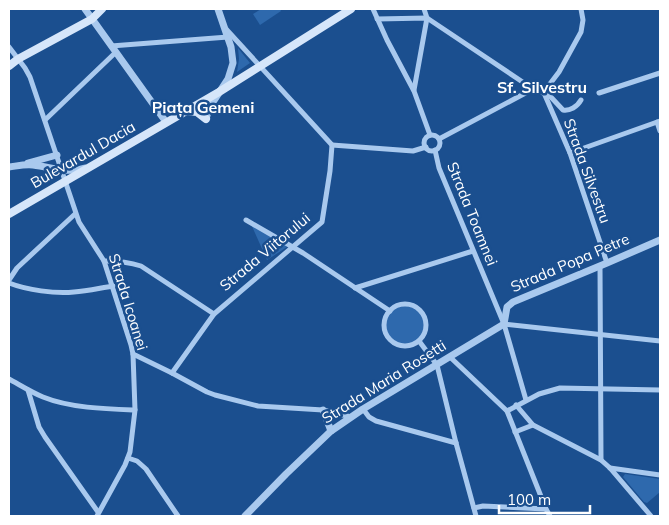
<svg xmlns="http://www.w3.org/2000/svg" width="669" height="525" viewBox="0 0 669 525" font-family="Mulish,sans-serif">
<rect width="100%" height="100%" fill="#1b4f8f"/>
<!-- green -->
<g fill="#2e69ad">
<path d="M261 9H280L281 11 260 25 253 14Z"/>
<path d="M238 48 250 63 237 72 239 59Z"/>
<path d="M251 224 287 247 267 260Z"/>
<circle cx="405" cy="325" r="19"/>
<path d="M625 474 660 479V492L647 503 644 502 623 477Z"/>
</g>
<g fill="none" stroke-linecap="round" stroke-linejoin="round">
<!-- minor -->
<g stroke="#a9c9ee" stroke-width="5">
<path d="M373 9 387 40 414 91 430 135"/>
<path d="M377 19 427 18 533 89 549 95 563 110C570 111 577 107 581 100"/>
<path d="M111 46 228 37"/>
<path d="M9 47 25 68 30 77 79 222 104 261 131 345 133 354 135 410 130 452 125 465 97 516"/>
<path d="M414 90 427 18 424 9"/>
<path d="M543 93 559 72 581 32 583 20 581 9"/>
<path d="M544 93 570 153 607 263"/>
<path d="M599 93 660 73"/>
<path d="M45 120 116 52"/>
<path d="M657 122 660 131"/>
<circle cx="432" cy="143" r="8"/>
<path d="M439 139 533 89"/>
<path d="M332 145 413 151 426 147"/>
<path d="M435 150 439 168 504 324 526 400"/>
<path d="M570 153 660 121"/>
<path d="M246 220 303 253 390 311"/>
<path d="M104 261C118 261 129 262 141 266L214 314"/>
<path d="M600 266 601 460"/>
<path d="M9 280 17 268 75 214"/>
<path d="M9 283C27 290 55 294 74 292 87 291 100 288 113 286"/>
<path d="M355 288 473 251"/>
<circle cx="405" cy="325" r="21"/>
<path d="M504 324 660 341"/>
<path d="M419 341 437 365 456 443 476 516"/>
<path d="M133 354 172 373 207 392 215 395 258 406 323 410 351 417"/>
<path d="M450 357 507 411 546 509 550 516"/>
<path d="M172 373 214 314 322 222 330 171 332 145 226 29"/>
<path d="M9 379C20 385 31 392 43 397 70 408 106 409 135 410"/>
<path d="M28 390 39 427 45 437 98 512"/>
<path d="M516 405 533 425 601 460 610 468 651 516"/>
<path d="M363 409 369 417 376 421 456 443"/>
<path d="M507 411 539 394 560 388 660 390"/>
<path d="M515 432 533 425"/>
<path d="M128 458 137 461 146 469 178 516"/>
<path d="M610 468 660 475"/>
<path d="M474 508 483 506 546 509"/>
</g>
<!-- tertiary -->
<g stroke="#a9c9ee" stroke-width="7">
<path d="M85 9 166 122"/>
<path d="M206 119 209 108 228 79 233 63 231 47 218 9"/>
<path d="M28 163 57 155"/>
<path d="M9 167C17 166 25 164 33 165 52 167 65 174 85 168"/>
<path d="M323 410 331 431"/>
<path d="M245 516 286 474 331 431 363 409 504 324 507 307 513 302 607 263 660 240"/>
</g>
<!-- secondary -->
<g stroke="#d6e6fa" stroke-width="8">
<path d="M9 66 18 59 92 19 102 9"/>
<path d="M186 111 197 112 206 119"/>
<path d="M9 214 219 92 351 9"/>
</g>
</g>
<g text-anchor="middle" stroke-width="5" stroke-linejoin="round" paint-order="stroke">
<!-- street labels -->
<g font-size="15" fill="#fff" stroke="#1b4f8f">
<text transform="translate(83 155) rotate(-30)" y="5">Bulevardul Dacia</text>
<text transform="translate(587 171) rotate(70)" y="5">Strada Silvestru</text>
<text transform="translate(472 214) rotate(68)" y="5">Strada Toamnei</text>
<text transform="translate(265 252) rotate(-40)" y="5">Strada Viitorului</text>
<text transform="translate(570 263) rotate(-23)" y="5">Strada Popa Petre</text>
<text transform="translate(128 302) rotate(73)" y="5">Strada Icoanei</text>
<text transform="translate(384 382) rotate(-32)" y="5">Strada Maria Rosetti</text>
</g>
<!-- neighbourhood labels -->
<g font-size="16" font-weight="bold" fill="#fff" stroke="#1b4f8f">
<text x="542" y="93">Sf. Silvestru</text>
<text x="203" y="113">Piața Gemeni</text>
</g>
</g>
<!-- border -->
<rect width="669" height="525" fill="none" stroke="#ffffff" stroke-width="20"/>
<!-- scale -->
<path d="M499 505v8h91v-8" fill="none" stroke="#ffffff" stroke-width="2.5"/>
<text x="507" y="505" font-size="15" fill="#ffffff" stroke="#1b4f8f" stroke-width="4" paint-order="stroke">100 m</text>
</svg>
